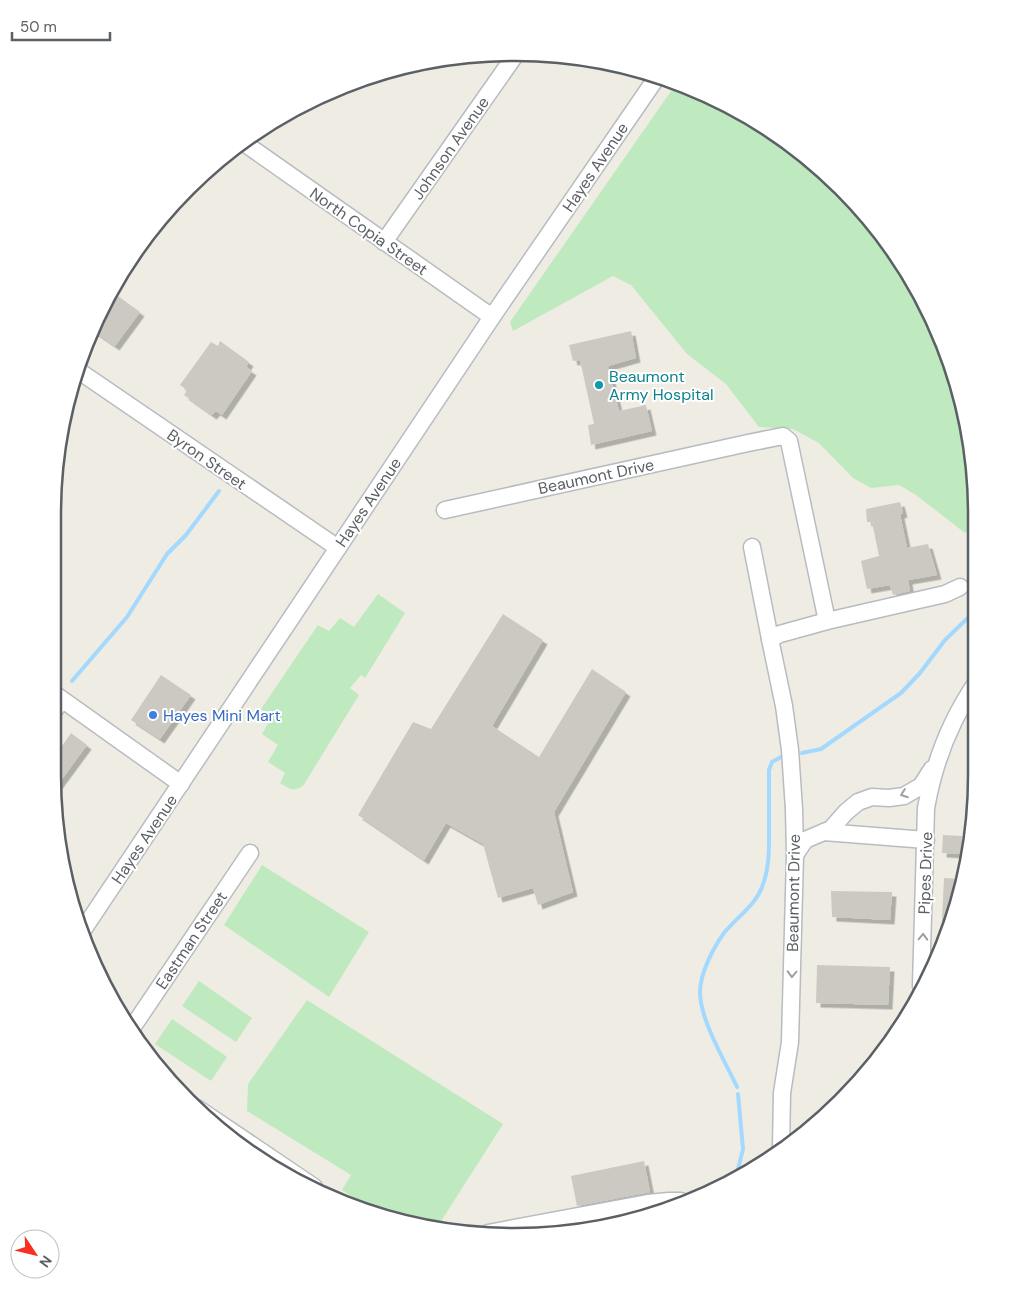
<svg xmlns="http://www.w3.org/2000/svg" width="1029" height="1289" viewBox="0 0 1029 1289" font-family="'DM Sans',sans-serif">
<defs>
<filter id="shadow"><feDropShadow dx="4.5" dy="4.5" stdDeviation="0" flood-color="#0004"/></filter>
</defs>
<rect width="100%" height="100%" fill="#efede3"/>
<!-- green -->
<g fill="#bfe9be">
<path d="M676 84 719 100 796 148 862 210 915 284 961 395 975 484 976 527 965 533 916 495 899 485 871 488 853 478 819 443 793 429 759 427 726 384 687 354 631 285 613 276 513 331 510 322Z"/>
<path d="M378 594 405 613 365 678 361 675 350 688 359 695 303 786C292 792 290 789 280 783L285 773 268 762 278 745 262 734 272 717 261 709 318 625 329 631 340 618 354 627Z"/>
<path d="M262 865 369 932 329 997 224 925Z"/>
<path d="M199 981 252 1018 236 1042 182 1006Z"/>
<path d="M307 1000 503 1124 438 1226 395 1221 381 1215 342 1190 351 1175 247 1111 248 1084Z"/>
<path d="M172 1019 227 1057 211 1081 155 1044Z"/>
</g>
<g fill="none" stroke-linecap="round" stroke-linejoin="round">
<!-- stream -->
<g stroke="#a4d9ff" stroke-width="4">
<path d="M72 681 127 617 167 554 186 535 219 491"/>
<path d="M802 753 821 749 901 693 920 673 945 640 976 610"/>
<path d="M737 1087C725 1061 700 1020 700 992 700 974 713 948 724 933 737 917 755 906 762 887 770 867 769 847 769 827 769 808 769 789 769 770L772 762 781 757"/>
<path d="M735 1179 737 1173 743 1149 738 1094"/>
</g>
</g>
<!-- building -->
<g fill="#ccc9c2" filter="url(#shadow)">
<path d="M111 291 140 312 115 346 93 331Z"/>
<path d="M631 331 636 358 608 366 619 411 646 405 652 431 591 445 588 425 594 424 580 360 573 361 569 345Z"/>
<path d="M220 341 249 362 246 367 252 371 222 415 216 411 212 415 184 395 187 390 180 385 211 342 218 346Z"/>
<path d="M900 502 903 513 900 514 907 548 928 544 937 575 908 580 910 591 893 595 890 585 867 589 861 561 879 556 872 522H867L866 509Z"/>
<path d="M503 614 543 640 492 726 539 757 592 669 626 692 554 812 573 892 538 905 533 888 498 898 483 844 446 823 424 860 358 815 413 722 431 729Z"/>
<path d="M161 675 191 695 160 739 131 720Z"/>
<path d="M71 733 87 745 54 790 52 774 53 759Z"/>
<path d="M943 835 962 836 961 854 942 853Z"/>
<path d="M944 878 963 879 944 941 941 940Z"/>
<path d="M831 891 892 892 890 920 832 917Z"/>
<path d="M817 965 890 967 888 1005 816 1003Z"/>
<path d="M644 1161 650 1192 577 1206 571 1176Z"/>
</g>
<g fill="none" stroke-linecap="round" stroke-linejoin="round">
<defs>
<g id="minor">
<path d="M247 145 492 317"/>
<path d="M384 242 516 54"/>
<path d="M76 369 338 548"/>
<path d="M445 510 748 443 783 436 789 441 827 621"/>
<path d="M752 547 770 639"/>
<path d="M53 693 181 784"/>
<path d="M53 712 62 700"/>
<path d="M824 832 926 840"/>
<path d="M795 855 805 840 831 829 846 812 858 802 872 797 889 798 904 796 921 786 932 769"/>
<path d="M83 930 492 317 657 77"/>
<path d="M921 986 926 808C934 763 950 721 976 683"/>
<path d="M132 1028 250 853"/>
<path d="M197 1108 314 1187"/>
<path d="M781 1149 782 1093 790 1042 795 855 794 809 790 750 784 706 770 639 780 634 827 621 945 594 960 587"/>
<path d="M488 1233 648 1203 669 1201H681"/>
</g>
</defs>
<!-- minor casing -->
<use href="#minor" stroke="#b8bcc1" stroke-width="19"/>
<!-- minor -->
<use href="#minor" stroke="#fff" stroke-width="16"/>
</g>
<!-- one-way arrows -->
<defs><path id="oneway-chevron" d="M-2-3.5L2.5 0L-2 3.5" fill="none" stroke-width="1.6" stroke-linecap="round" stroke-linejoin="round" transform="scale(1.25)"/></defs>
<g stroke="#9da0a3">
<use href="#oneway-chevron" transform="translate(904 794) rotate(160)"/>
<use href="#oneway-chevron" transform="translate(923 937) rotate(-88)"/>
<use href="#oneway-chevron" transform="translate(792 974) rotate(92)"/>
</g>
<!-- markers -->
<circle fill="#0f9aa8" stroke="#fff" stroke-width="2" cx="599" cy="385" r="5"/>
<circle fill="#3f7fe0" stroke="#fff" stroke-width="2" cx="153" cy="715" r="5"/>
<g text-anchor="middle" stroke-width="4" stroke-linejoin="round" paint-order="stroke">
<!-- street labels -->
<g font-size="16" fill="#5b6065" stroke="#fff">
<text transform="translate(450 148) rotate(-55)" y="6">Johnson Avenue</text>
<text transform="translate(595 167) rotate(-56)" y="6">Hayes Avenue</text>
<text transform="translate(369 231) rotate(35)" y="6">North Copia Street</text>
<text transform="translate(207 459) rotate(35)" y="6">Byron Street</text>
<text transform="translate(596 476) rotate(-12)" y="6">Beaumont Drive</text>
<text transform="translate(368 502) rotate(-56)" y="6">Hayes Avenue</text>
<text transform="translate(144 839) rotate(-56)" y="6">Hayes Avenue</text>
<text transform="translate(925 873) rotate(-88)" y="6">Pipes Drive</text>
<text transform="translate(793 893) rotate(-89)" y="6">Beaumont Drive</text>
<text transform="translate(191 940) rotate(-56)" y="6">Eastman Street</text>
</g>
<!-- culture labels -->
<g font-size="16" fill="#0d838f" stroke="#fff" text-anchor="start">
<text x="609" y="382">Beaumont<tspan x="609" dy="18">Army Hospital</tspan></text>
</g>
<!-- shop labels -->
<g font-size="16" fill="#366cbe" stroke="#fff" text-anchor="start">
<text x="163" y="721">Hayes Mini Mart</text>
</g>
</g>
<!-- crop -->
<path d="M0 0H1029V1289H0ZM514 61H515A453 453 0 0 1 968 514V775A453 453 0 0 1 515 1228H514A453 453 0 0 1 61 775V514A453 453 0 0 1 514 61Z" fill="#fff" fill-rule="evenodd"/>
<path fill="none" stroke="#5b6065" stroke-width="2.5" d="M514 61H515A453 453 0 0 1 968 514V775A453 453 0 0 1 515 1228H514A453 453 0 0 1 61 775V514A453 453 0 0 1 514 61Z"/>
<!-- north arrow -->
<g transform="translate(35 1254) rotate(125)"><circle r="24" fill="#ffffff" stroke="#bdbfc1"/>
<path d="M0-4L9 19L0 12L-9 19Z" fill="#f63023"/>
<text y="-8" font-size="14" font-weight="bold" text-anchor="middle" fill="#5b6065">N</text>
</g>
<!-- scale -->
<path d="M12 32v8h98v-8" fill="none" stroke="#5b6065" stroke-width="2.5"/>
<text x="20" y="32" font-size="15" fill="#5b6065" stroke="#ffffff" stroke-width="4" paint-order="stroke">50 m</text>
</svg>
